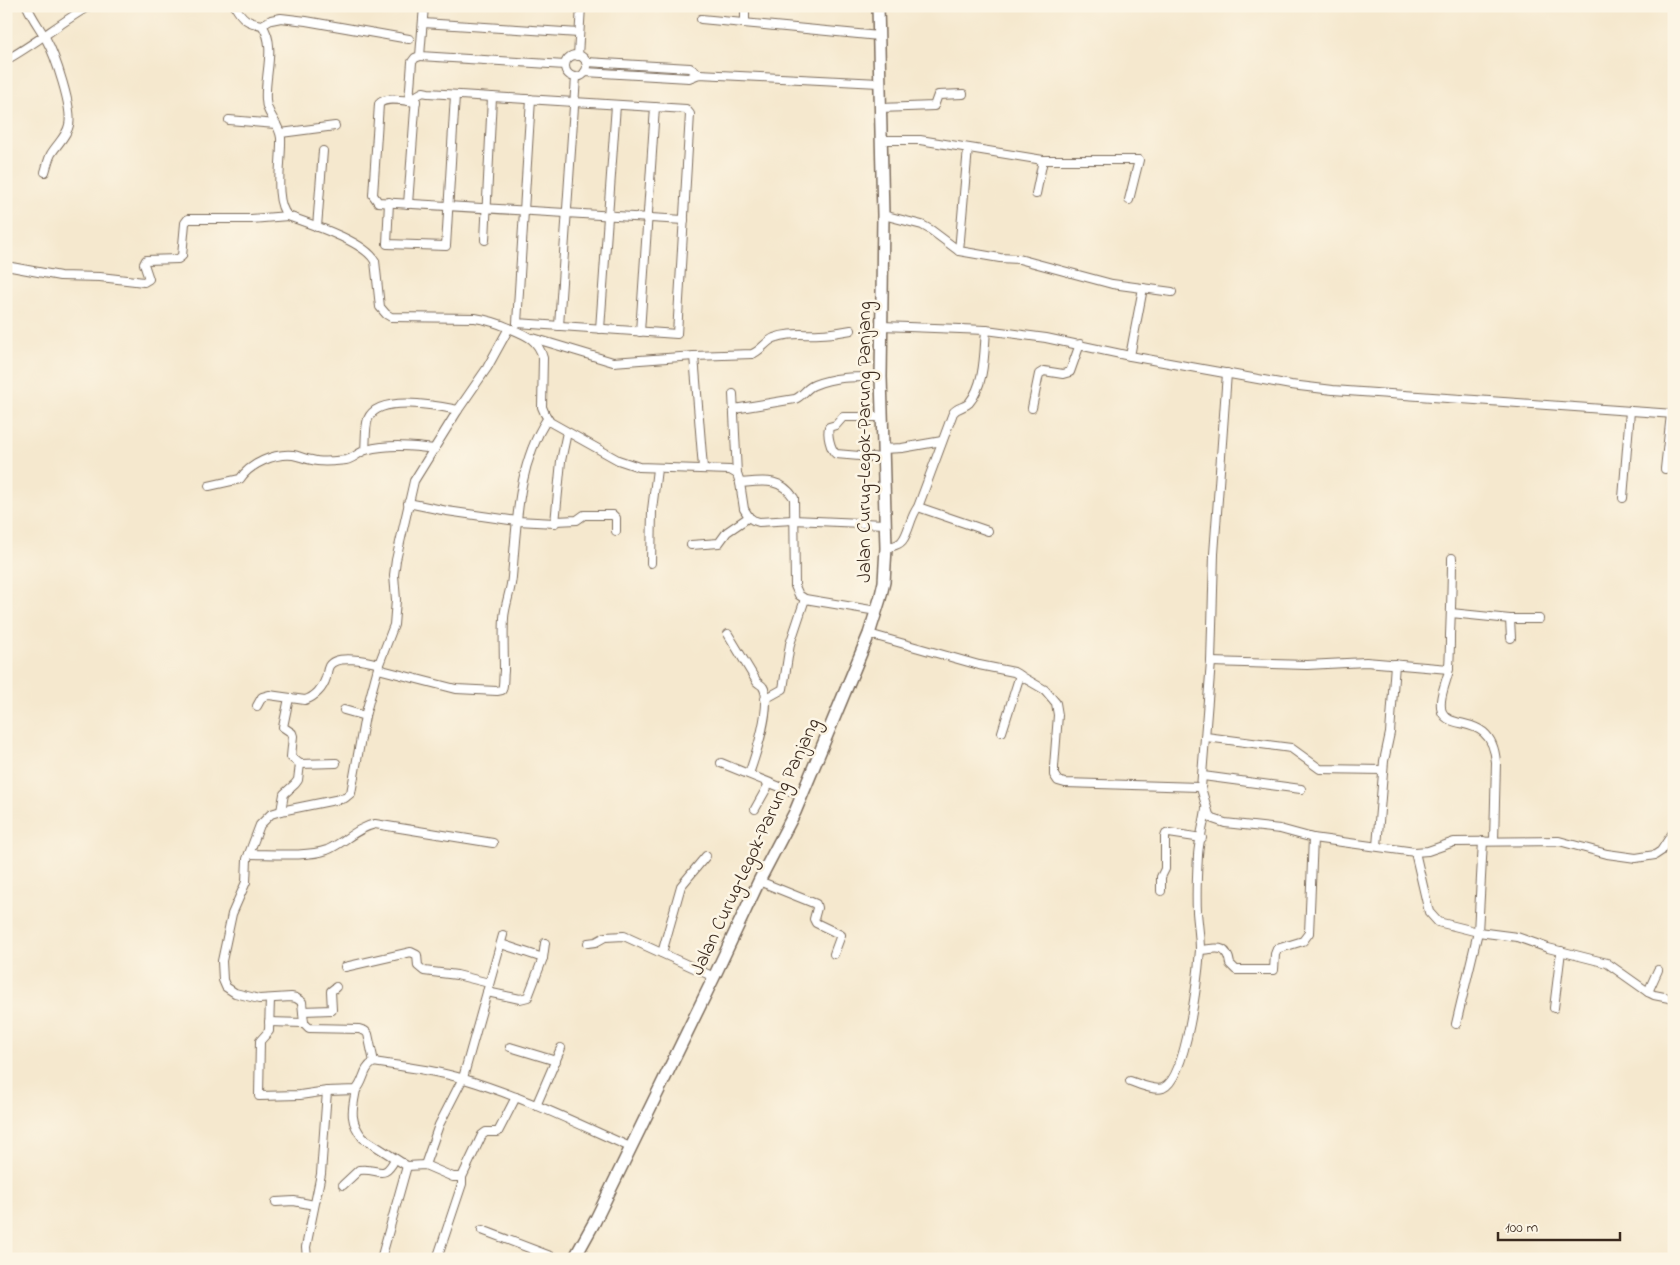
<svg xmlns="http://www.w3.org/2000/svg" width="1680" height="1265" viewBox="0 0 1680 1265" font-family="'Indie Flower',sans-serif">
<rect width="100%" height="100%" fill="#fcf5e5"/>
<filter id="ink" filterUnits="userSpaceOnUse"><feTurbulence type="fractalNoise" baseFrequency=".02" numOctaves="2"/><feDisplacementMap in="SourceGraphic" scale="10" xChannelSelector="R" yChannelSelector="G"/><feConvolveMatrix kernelMatrix="1 2 1 2 8 2 1 2 1" color-interpolation-filters="sRGB"/></filter>
<filter id="wash" filterUnits="userSpaceOnUse"><feTurbulence type="fractalNoise" baseFrequency=".0096" numOctaves="4" result="noise"/><feDisplacementMap in="SourceGraphic" scale="20" xChannelSelector="R" yChannelSelector="G"/><feGaussianBlur stdDeviation="1.12" result="paint"/><feColorMatrix in="noise" values="0 0 0 0 0 0 0 0 0 0 0 0 0 0 0 0 0 1.4 0 .05"/><feComposite in="paint" operator="in"/></filter>
<g filter="url(#wash)">
<rect width="100%" height="100%" fill="#f5e8ce"/>
</g>
<g filter="url(#ink)">
<g fill="none" stroke-linecap="round" stroke-linejoin="round">
<defs>
<g id="minor">
<path d="M27 6C32 18 40 28 46 39 55 55 73 108 69 125 67 136 57 144 51 154 48 160 47 166 45 172"/>
<path d="M235 6C242 19 248 23 262 25 277 46 264 76 266 100 266 114 280 124 281 138 282 159 273 202 288 216 310 224 364 241 375 261L380 307 386 314 391 317 475 318C488 320 498 323 509 328 526 335 538 339 543 358L542 407 545 414 550 422 618 460 639 467 730 470 737 474 740 483 744 509 749 517 753 520 759 522 793 520 885 524"/>
<path d="M701 19 879 36"/>
<path d="M423 23 579 33"/>
<path d="M745 23V6"/>
<path d="M262 25 271 20 281 18 306 21 409 39"/>
<circle cx="576" cy="66" r="11"/>
<path d="M420 56 565 65"/>
<path d="M578 56 581 6"/>
<path d="M6 60C35 44 60 23 89 6"/>
<path d="M586 62 690 68 699 74"/>
<path d="M585 72 689 78 699 74 879 83"/>
<path d="M409 101 412 62 415 58 420 56 424 6"/>
<path d="M416 102C405 101 386 96 379 104L373 195 378 202 684 220"/>
<path d="M880 108 934 106 938 95 963 94"/>
<path d="M229 120 276 124"/>
<path d="M281 133 335 126"/>
<path d="M880 140H920L1043 160H1139L1129 200"/>
<path d="M1036 194 1043 160"/>
<path d="M389 202 387 244 446 246 455 95"/>
<path d="M408 204 416 96 423 92 428 93 686 109 690 114 677 334 517 323 531 99"/>
<path d="M883 215 922 225 931 230 959 251 1000 258 1019 259 1112 284 1172 292"/>
<path d="M317 227 323 151"/>
<path d="M485 240 492 97"/>
<path d="M959 251 968 148"/>
<path d="M6 266 60 276 100 277 144 282 149 279 144 264 146 260 178 259 182 256 185 223 188 219H251L288 216"/>
<path d="M559 326 576 77"/>
<path d="M882 326 986 330 1046 338 1130 356 1291 385 1333 390 1674 414"/>
<path d="M600 329 616 105"/>
<path d="M640 332 655 107"/>
<path d="M533 338 613 362 694 356 752 354C761 351 765 342 774 338 789 332 804 335 820 334 830 334 840 332 851 330"/>
<path d="M694 356 703 468"/>
<path d="M1130 356 1143 288"/>
<path d="M733 394 737 474"/>
<path d="M1032 408 1039 374 1044 371 1063 374 1070 372 1080 344"/>
<path d="M734 409 795 399C803 396 806 388 814 385 836 376 858 377 881 377"/>
<path d="M882 417H843L836 425 829 427C827 434 830 449 836 454L883 458"/>
<path d="M883 449 902 448 942 441"/>
<path d="M365 450C366 441 365 427 368 419 378 394 439 406 458 410"/>
<path d="M1665 469 1671 414"/>
<path d="M740 483C763 481 780 477 794 498L795 586 799 595 805 599 877 611"/>
<path d="M209 486 240 479C250 464 274 453 293 455 299 456 305 459 312 460 322 463 335 461 346 460 353 459 359 452 366 450 389 444 412 446 435 449"/>
<path d="M1623 498 1630 411"/>
<path d="M408 503 447 511 517 521 555 523 561 461 567 432"/>
<path d="M918 507 988 531"/>
<path d="M556 521 577 520 584 515H613L616 518V531"/>
<path d="M691 545 719 543 727 532 749 517"/>
<path d="M886 548C891 546 898 546 902 541 909 533 910 517 918 507L953 413C957 407 964 408 969 403 985 384 984 353 986 330"/>
<path d="M1452 558C1452 584 1451 610 1450 635 1450 648 1450 662 1448 674 1445 685 1438 701 1442 712 1451 732 1492 712 1496 762L1494 841"/>
<path d="M651 563 652 510 657 469"/>
<path d="M1451 613 1510 619H1539"/>
<path d="M1510 619 1511 638"/>
<path d="M728 634 757 682C759 684 762 685 763 687 773 703 755 757 749 774"/>
<path d="M869 634 979 665 1014 672 1045 690 1056 703 1058 715 1054 767V775L1058 781 1065 783 1199 787 1201 788 1209 815 1213 819 1225 823 1280 829 1313 838 1415 852 1428 851 1454 842 1559 841 1607 854 1636 858 1655 855 1661 851 1674 831"/>
<path d="M1211 662 1307 665 1366 662 1449 669"/>
<path d="M378 669 456 689 497 691 502 690C504 684 503 678 504 671 504 653 503 635 504 618 505 604 511 591 512 577 517 523 517 466 547 419"/>
<path d="M765 699 783 689 790 644 805 599"/>
<path d="M257 706 262 697 269 695 305 700C315 697 323 688 326 678 327 674 327 670 329 666 336 654 368 661 379 664"/>
<path d="M344 710 365 716"/>
<path d="M1002 732 1020 675"/>
<path d="M1206 737 1291 748 1320 769 1383 770"/>
<path d="M721 763 802 796"/>
<path d="M300 764 336 763"/>
<path d="M1203 776 1301 789"/>
<path d="M1201 788 1211 662 1214 554 1227 373"/>
<path d="M755 809 769 784"/>
<path d="M281 811 284 794 295 784 298 780 300 764 291 757 293 736 292 733 283 727 289 698"/>
<path d="M1377 846 1384 761 1390 733 1395 664"/>
<path d="M1415 852 1429 912 1438 922 1478 932 1517 937 1548 948 1607 963 1648 992 1654 995 1674 999"/>
<path d="M249 854C271 854 308 857 327 850 344 843 356 828 375 824L493 843"/>
<path d="M759 881 816 904 817 908 814 919 816 923 841 935 834 954"/>
<path d="M1161 891V877L1165 869V837L1166 834 1169 833 1202 838"/>
<path d="M588 943 596 942 605 937 624 936 714 977"/>
<path d="M501 944 543 958"/>
<path d="M1200 950C1216 949 1227 943 1230 964L1236 970H1274L1275 954 1277 949 1303 941 1309 933 1313 838"/>
<path d="M662 953 681 886 706 856"/>
<path d="M345 967 411 952 417 955 418 966 424 971 457 975 489 983"/>
<path d="M487 992 520 999 528 997 543 958 545 943"/>
<path d="M1648 992 1658 970"/>
<path d="M270 999 269 1031 260 1041 259 1096 300 1095 327 1091 356 1090C365 1081 362 1069 374 1062 404 1067 435 1070 464 1079 521 1096 576 1123 630 1147"/>
<path d="M1554 1008 1561 951"/>
<path d="M303 1011 332 1010 331 991 336 987"/>
<path d="M269 1022 304 1023"/>
<path d="M1456 1024 1478 932 1483 841"/>
<path d="M510 1047 556 1061"/>
<path d="M374 1062 368 1034 365 1031 359 1029 309 1028 304 1023 302 1002 296 998 291 997 259 999 235 993 226 987 223 980 222 961 232 914 246 882 247 859 260 825 271 814 281 811 345 798 351 793 365 716 379 664 394 625 396 600 394 575 396 560 414 481 458 410 487 368 509 328"/>
<path d="M1130 1081C1139 1084 1154 1091 1163 1088 1187 1078 1198 975 1200 950 1200 937 1198 925 1197 912 1196 893 1197 873 1198 855 1199 840 1204 824 1206 809"/>
<path d="M356 1090C352 1110 349 1121 363 1138L407 1166 425 1165 453 1177H462V1184L437 1259"/>
<path d="M536 1106 561 1048"/>
<path d="M425 1165 439 1125 463 1078 503 935"/>
<path d="M462 1177 482 1135 486 1132H498L516 1097"/>
<path d="M343 1185 359 1170C379 1167 383 1182 395 1159"/>
<path d="M276 1202 294 1201 314 1205"/>
<path d="M482 1230 558 1259"/>
<path d="M307 1259 306 1247 321 1174 327 1091"/>
<path d="M381 1259 407 1166"/>
</g>
<path id="primary" d="M574 1259 595 1221 714 977 759 881 795 812 869 634 880 599 884 582 886 548 881 377 883 215 878 6"/>
</defs>
<!-- minor casing -->
<use href="#minor" stroke="#7c6c5c" stroke-width="10"/>
<!-- primary casing -->
<use href="#primary" stroke="#7c6c5c" stroke-width="14"/>
<!-- minor -->
<use href="#minor" stroke="#fff" stroke-width="8"/>
<!-- primary -->
<use href="#primary" stroke="#fff" stroke-width="11"/>
</g>
</g>
<g text-anchor="middle" stroke-width="5" stroke-linejoin="round" paint-order="stroke">
<!-- street labels -->
<g font-size="20" fill="#3b2a1e" stroke="#fcf5e5">
<text transform="translate(863 442) rotate(-90)" y="7">Jalan Curug–Legok–Parung Panjang</text>
<text transform="translate(754 846) rotate(-65)" y="7">Jalan Curug–Legok–Parung Panjang</text>
</g>
</g>
<!-- margin -->
<rect width="1680" height="1265" fill="none" stroke="#fcf5e5" stroke-width="25"/>
<!-- scale -->
<path d="M1498 1232v8h122v-8" fill="none" stroke="#3b2a1e" stroke-width="2.5"/>
<text x="1505" y="1232" font-size="15" fill="#3b2a1e" stroke="#fcf5e5" stroke-width="4" paint-order="stroke">100 m</text>
</svg>
